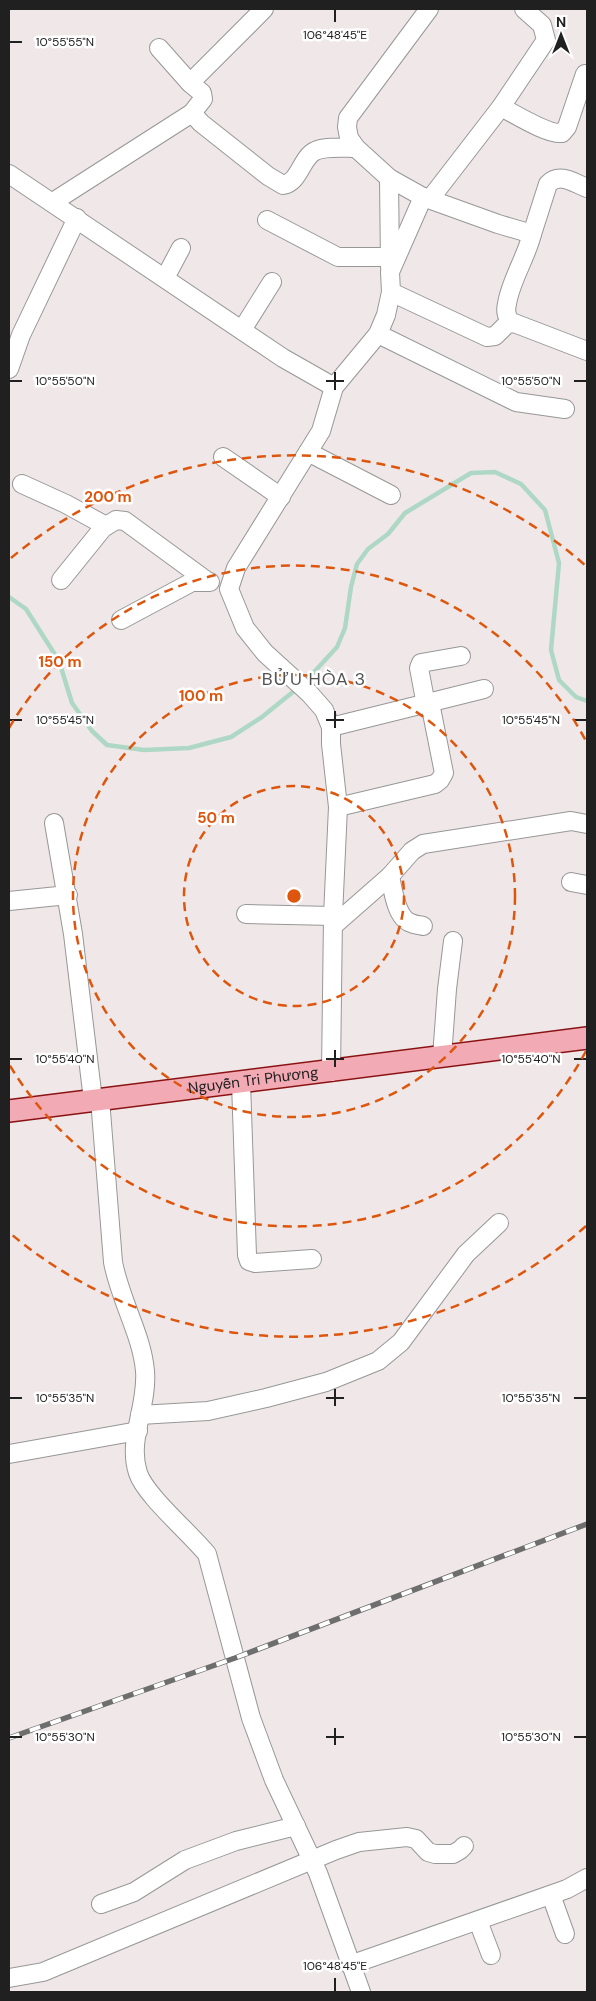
<svg xmlns="http://www.w3.org/2000/svg" width="596" height="2001" viewBox="0 0 596 2001" font-family="'DM Sans',sans-serif">
<rect width="100%" height="100%" fill="#f0e8e8"/>
<g fill="none" stroke-linecap="round" stroke-linejoin="round">
<!-- stream -->
<g stroke="#aed8c5" stroke-width="4.5">
<path d="M9 597 26 609 59 661 72 703 92 731 107 745 144 750 189 748 231 737 262 717 299 687"/>
<path d="M305 682 337 647 345 628 351 587 357 564 368 549 388 534 405 513 471 473 495 472 521 484 545 510 559 563 551 650 559 680 576 697 587 701"/>
</g>
<defs>
<g id="minor">
<path d="M429 9 348 118 347 127 349 138 356 148 389 178 423 197 498 224 532 234 548 184C560 172 574 183 587 188"/>
<path d="M159 48 190 83"/>
<path d="M501 107C515 114 548 135 562 133L567 127 585 74"/>
<path d="M192 113 201 123 268 176 283 185C300 182 301 158 315 151 326 146 344 148 356 148"/>
<path d="M9 174 283 358 334 387"/>
<path d="M389 178 390 267"/>
<path d="M430 199 501 107 546 40 542 25 524 9"/>
<path d="M53 202 192 113 203 99 202 93 190 83 264 9"/>
<path d="M267 220 338 257H389"/>
<path d="M165 278 181 248"/>
<path d="M391 292 487 337 495 336 507 324 514 323 587 351"/>
<path d="M510 323C507 316 505 311 507 304 510 282 526 258 532 234"/>
<path d="M242 330 272 282"/>
<path d="M378 334 516 402 565 409"/>
<path d="M9 369 21 335 77 218"/>
<path d="M308 452 391 495"/>
<path d="M223 457 281 497"/>
<path d="M22 484 66 504 106 526"/>
<path d="M61 580 103 528 116 520 125 521 207 581"/>
<path d="M121 620 192 582H210"/>
<path d="M426 705 419 668 421 663 461 656"/>
<path d="M331 727 484 689"/>
<path d="M338 807 435 784 440 780 444 773 430 703"/>
<path d="M54 823 73 934 93 1100"/>
<path d="M390 876C393 890 396 918 411 923 415 925 420 925 423 926"/>
<path d="M571 882 587 885"/>
<path d="M9 901 68 895"/>
<path d="M246 914 333 916"/>
<path d="M333 926 390 876 412 851 423 844 571 821 587 824"/>
<path d="M442 1057 447 989 453 941"/>
<path d="M331 1072 333 916 338 807 331 744V727L324 710 309 693 265 653 245 628 229 589 236 568 321 431 334 387 378 334 386 315 391 292 390 272 423 197"/>
<path d="M241 1083 247 1255 249 1261 255 1263 312 1259"/>
<path d="M100 1099 113 1262C120 1300 142 1335 145 1371 148 1406 127 1440 138 1473 145 1495 190 1533 207 1554L251 1718 274 1780 318 1873 361 1992"/>
<path d="M140 1415 208 1411 266 1398 326 1382 378 1361 401 1342 466 1254 499 1223"/>
<path d="M9 1454 138 1431"/>
<path d="M551 1895 565 1934"/>
<path d="M101 1904 134 1892 185 1860 236 1841 296 1826"/>
<path d="M478 1921 491 1955"/>
<path d="M350 1965 567 1889 587 1878"/>
<path d="M9 1978 43 1972 336 1850 359 1842 407 1837 416 1839 428 1852 435 1854H453L460 1850 464 1846"/>
</g>
<g id="major">
<path id="s1" d="M9 1111 587 1038"/>
</g>
</defs>
<!-- minor casing -->
<use href="#minor" stroke="#979797" stroke-width="20"/>
<!-- major casing -->
<use href="#major" stroke="#8b1214" stroke-width="24"/>
<!-- minor -->
<use href="#minor" stroke="#fff" stroke-width="18"/>
<!-- major -->
<use href="#major" stroke="#f2abb4" stroke-width="21"/>
<defs>
<path id="rail" d="M9 1738 235 1658 587 1524"/>
</defs>
<!-- rail casing -->
<use href="#rail" stroke="#6e6e6e" stroke-width="5.5"/>
<!-- rail -->
<use href="#rail" stroke="#fff" stroke-width="4" stroke-dasharray="11" stroke-linecap="butt"/>
</g>
<!-- ticks -->
<path fill="none" stroke="#202020" stroke-width="2" d="M335 10V22M10 42H22M335 372V390M10 381H22M326 381H344M574 381H586M335 711V728M10 720H22M326 720H344M574 720H586M335 1050V1067M10 1059H22M326 1059H344M574 1059H586M335 1389V1406M10 1398H22M326 1398H344M574 1398H586M335 1728V1745M10 1737H22M326 1737H344M574 1737H586M335 1978V1991"/>
<!-- distance rings -->
<g fill="none" stroke="#de560d" stroke-width="2.5" stroke-dasharray="9 6">
<circle cx="294" cy="896" r="110"/>
<circle cx="294" cy="896" r="221"/>
<path d="M586 1051A331 331 0 0 1 9 1064M9 728A331 331 0 0 1 586 741"/>
<path d="M586 1226A441 441 0 0 1 11 1234M11 558A441 441 0 0 1 586 566"/>
</g>
<g text-anchor="middle" stroke-width="5" stroke-linejoin="round" paint-order="stroke">
<!-- street labels -->
<g font-size="15" fill="#202020" stroke="#fff">
<text dy="5" stroke="none"><textPath href="#s1" startOffset="246">Nguyễn Tri Phương</textPath></text>
</g>
<!-- quarter labels -->
<g font-size="18" letter-spacing="1" fill="#535353" stroke="#fff">
<text x="314" y="685">BỬU HÒA 3</text>
</g>
</g>
<g font-size="12" text-anchor="middle" fill="#202020" stroke="#fff" stroke-width="5" stroke-linejoin="round" paint-order="stroke">
<text x="335" y="39">106°48'45"E</text>
<text x="65" y="46">10°55'55"N</text>
<text x="65" y="385">10°55'50"N</text>
<text x="531" y="385">10°55'50"N</text>
<text x="65" y="724">10°55'45"N</text>
<text x="531" y="724">10°55'45"N</text>
<text x="65" y="1063">10°55'40"N</text>
<text x="531" y="1063">10°55'40"N</text>
<text x="65" y="1402">10°55'35"N</text>
<text x="531" y="1402">10°55'35"N</text>
<text x="65" y="1741">10°55'30"N</text>
<text x="531" y="1741">10°55'30"N</text>
<text x="335" y="1970">106°48'45"E</text>
</g>
<circle cx="294" cy="896" r="8" fill="#de560d" stroke="#fff" stroke-width="2.5"/>
<g font-size="15" text-anchor="middle" font-weight="bold" fill="#de560d" stroke="#fff" stroke-width="5" stroke-linejoin="round" paint-order="stroke">
<text x="108" y="502">200 m</text>
<text x="60" y="667">150 m</text>
<text x="201" y="701">100 m</text>
<text x="216" y="823">50 m</text>
</g>
<!-- border -->
<rect width="596" height="2001" fill="none" stroke="#202020" stroke-width="20"/>
<!-- north arrow -->
<g transform="translate(561 35)" stroke="#ffffff" stroke-width="4" paint-order="stroke">
<path d="M0-4L9 19L0 12L-9 19Z" fill="#202020"/>
<text y="-8" font-size="14" font-weight="bold" text-anchor="middle" fill="#202020">N</text>
</g>
</svg>
